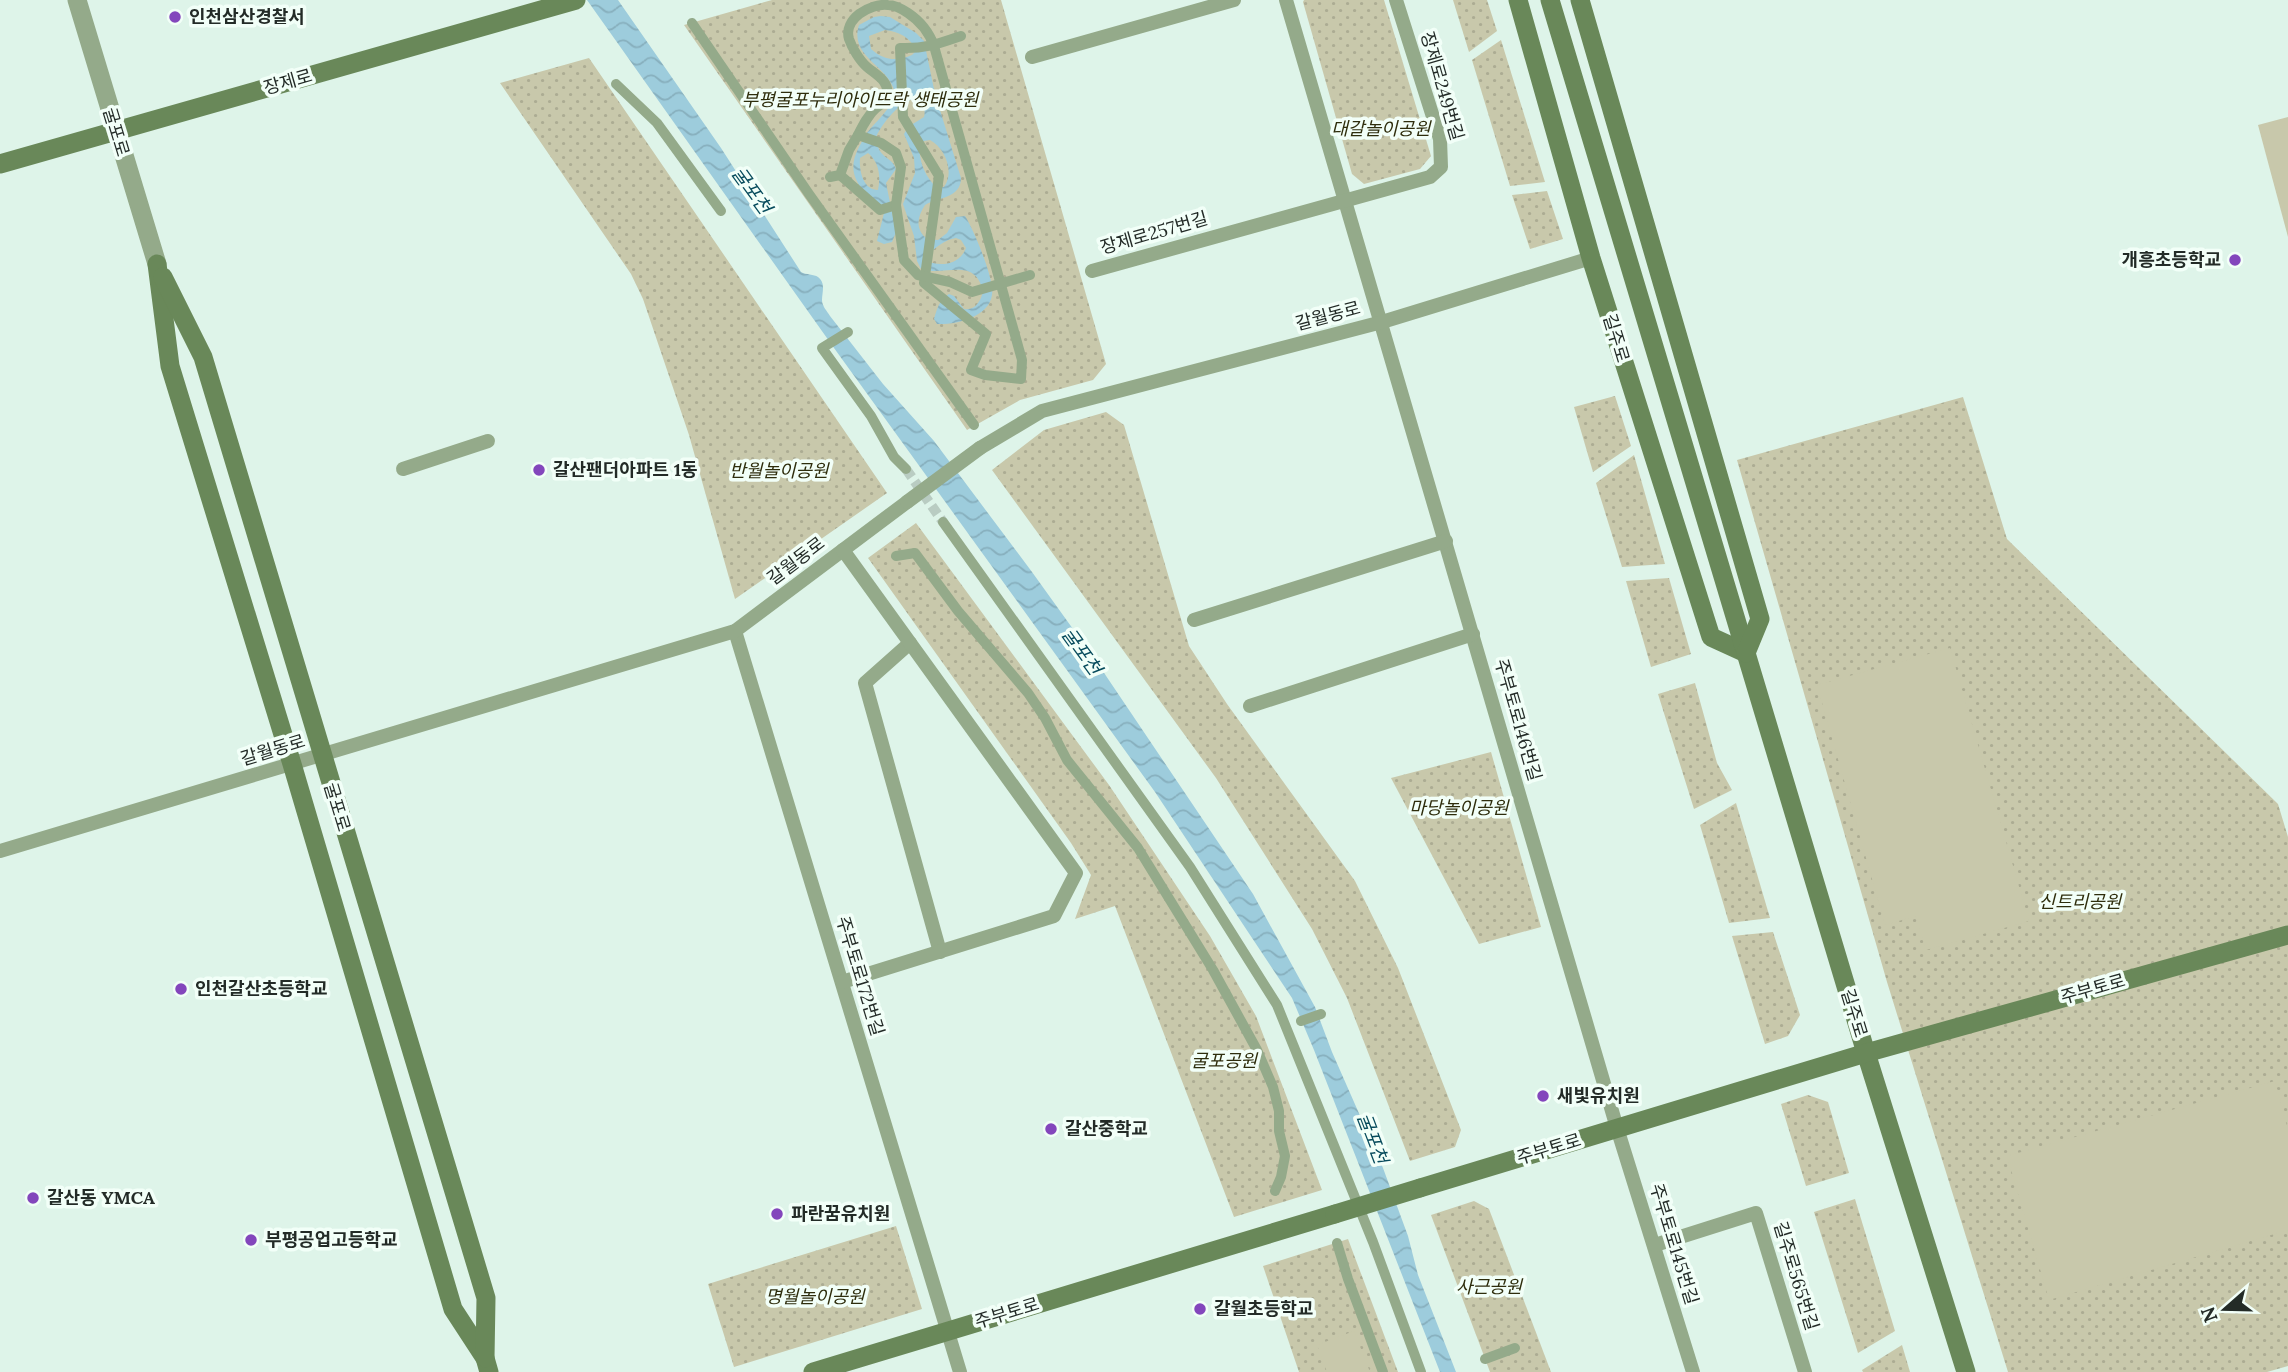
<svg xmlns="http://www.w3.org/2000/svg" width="2288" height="1372" viewBox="0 0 2288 1372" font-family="Lora,'Noto Sans KR',serif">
<defs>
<pattern id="green-dots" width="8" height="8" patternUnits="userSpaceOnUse" patternTransform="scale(1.75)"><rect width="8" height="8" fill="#c8c8ab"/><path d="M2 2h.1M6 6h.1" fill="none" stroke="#acac93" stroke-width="1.8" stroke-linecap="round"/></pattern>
<pattern id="water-waves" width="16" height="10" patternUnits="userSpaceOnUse" patternTransform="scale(1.75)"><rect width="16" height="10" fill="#9dccdc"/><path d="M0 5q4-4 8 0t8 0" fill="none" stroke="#87afbd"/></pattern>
</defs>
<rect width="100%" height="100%" fill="#def4e9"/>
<!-- green -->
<g fill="url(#green-dots)">
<path d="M772 0H1001L1106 364 1093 380 1020 400 967 430 684 25Z"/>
<path d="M1304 0H1384L1431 156 1420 169 1364 184 1352 174 1303 2Z"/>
<path d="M1453 0H1487L1497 31 1469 52Z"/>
<path d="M1501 40 1545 182 1510 186 1472 60Z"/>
<path d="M589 58 887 493 735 599 689 435 643 299 631 274 500 83Z"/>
<path d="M1547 191 1563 239 1530 249 1512 195Z"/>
<path d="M1615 396 1631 446 1593 472 1574 407Z"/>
<path d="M1963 397 2007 539 2278 804 2288 837V1366L2267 1372H2008L1887 982 1737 460Z"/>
<path d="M1106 412 1124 425 1189 646 1227 704 1355 881 1398 968 1461 1130 1455 1147 1410 1161 1347 998 1312 929 1216 778 992 470 1044 430Z"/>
<path d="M1634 455 1665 564 1622 567 1596 483Z"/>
<path d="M916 523 1109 785 1210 936 1256 1016 1322 1190 1234 1217 1115 906 1075 919 1091 875 1071 843 868 558Z"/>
<path d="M1669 578 1691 654 1651 667 1626 581Z"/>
<path d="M1695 683 1717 763 1732 790 1694 809 1658 694Z"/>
<path d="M1491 752 1541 927 1479 944 1391 778Z"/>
<path d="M1736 803 1770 918 1729 923 1700 825Z"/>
<path d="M1773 932 1800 1015 1788 1036 1765 1044 1732 936Z"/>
<path d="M1808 1095 1828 1102 1849 1173 1806 1186 1781 1104Z"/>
<path d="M1855 1199 1895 1331 1858 1353 1814 1212Z"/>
<path d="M1474 1201 1489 1209 1551 1372H1490L1431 1215Z"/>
<path d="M896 1226 922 1309 734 1367 708 1284Z"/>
<path d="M1348 1239 1398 1372H1299L1263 1266Z"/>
<path d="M1902 1345 1910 1372H1863L1862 1370Z"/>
</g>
<!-- pitch -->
<g fill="#c8c8ab">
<path d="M2288 117V237L2258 125Z"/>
<path d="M1950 648 2029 921 1926 950 1916 916 1885 925 1817 685Z"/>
<path d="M2275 1081 2288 1130V1230L2049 1300 2007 1156Z"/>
<path d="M1354 1331 1370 1372H1327L1317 1345Z"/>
</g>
<!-- water -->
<g fill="url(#water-waves)" fill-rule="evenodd">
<path d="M587 0H618L721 148 801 272C806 275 814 274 818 277 826 283 822 292 822 300 822 306 827 311 830 316L883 384 934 441 1032 572 1096 661 1253 894 1315 1007 1332 1052 1383 1168 1408 1236 1418 1275 1456 1372H1440L1314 1050 1292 998 1155 792 834 348Z"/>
<path d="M881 16 890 17 916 33 924 41 935 94 961 178C961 198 939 197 925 205 917 217 915 229 927 239L938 240 947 233 956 217 965 216C973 228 995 280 992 295 989 317 956 325 937 324L934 319C937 309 939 300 949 294L954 296 964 309C975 311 981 301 983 291 974 256 946 277 921 269L917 261 914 236 903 204 915 173 914 158 904 134 908 127 924 117C926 109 923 102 917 98 900 101 883 122 876 137 878 160 891 155 896 169L886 183 896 232 892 242 884 244 877 241 884 213C864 191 843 177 859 147 863 140 866 133 871 128 880 118 889 109 895 97 895 67 848 59 859 25L874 17ZM885 30C898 31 912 38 916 51L912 55C897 62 883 60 871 49L869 36ZM930 140C945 148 955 172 944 187H936C925 176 918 160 920 145L924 141ZM868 153C879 162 881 176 878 190 863 190 859 171 860 158ZM956 238 961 240 966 248C959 266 939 267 924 260 932 250 943 240 956 238Z"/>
</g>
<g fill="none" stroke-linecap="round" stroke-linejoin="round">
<!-- pedestrian-tunnel -->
<path stroke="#b9ccc2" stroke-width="10" stroke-dasharray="10 5" stroke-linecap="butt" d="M906 469 943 522"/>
<!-- pedestrian -->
<g stroke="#94aa8a" stroke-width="10">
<path d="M692 23 809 194 974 425"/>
<path d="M616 84 657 123 721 211"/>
<path d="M858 135C863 125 868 115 876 108 880 105 886 102 887 96 890 81 876 75 867 67 860 61 852 48 849 39 843 19 870 3 888 5 894 5 902 9 908 13 920 21 929 32 934 46L1022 360 1021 379 985 375 971 370 986 334 924 283 939 176 903 117 900 48C925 49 938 44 961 36"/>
<path d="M840 175 880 210 896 205"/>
<path d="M830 177 840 175 849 150 858 135 881 143 896 153 901 167 896 205 904 260 918 275 950 282 972 292 1030 275"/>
<path d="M848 332 822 348 871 416 894 457 906 469"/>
<path d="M943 522 1190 867 1277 1005 1373 1242 1421 1372"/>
<path d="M896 556 915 553 958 611 1028 693 1045 718 1067 760 1138 848 1213 970 1257 1050 1273 1087 1279 1111V1131L1285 1156 1281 1177 1275 1191"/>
<path d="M1301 1021 1321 1014"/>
<path d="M1337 1243 1348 1279 1383 1372"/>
<path d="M1485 1359 1515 1348"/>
</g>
<!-- minor -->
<g stroke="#94aa8a" stroke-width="14">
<path d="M1286 0 1617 1128 1693 1372"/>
<path d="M1032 57 1234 0"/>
<path d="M1092 271 1430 177 1441 167 1440 139 1396 0"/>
<path d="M980 448 1042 411 1382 322 1591 258"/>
<path d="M403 469 488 441"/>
<path d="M1194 620 1446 541"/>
<path d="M735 631 960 1372"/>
<path d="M910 643 865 683 940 952"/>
<path d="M1250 706 1473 634"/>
<path d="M0 851 735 631 907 502"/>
<path d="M842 982 1054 916 1076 873 843 550"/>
<path d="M1655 1245 1756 1213 1805 1372"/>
</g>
<!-- tertiary -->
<path stroke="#94aa8a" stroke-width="19" d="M77 0 157 264"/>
<!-- secondary -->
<g stroke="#698859" stroke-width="19">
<path d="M1518 0 1591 258 1711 637 1746 653"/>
<path d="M1550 0 1866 1053 1966 1372"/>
<path d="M1580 0 1760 619 1746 653"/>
<path d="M0 164 576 0"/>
<path d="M157 264 170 366 292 764 453 1309 485 1358 489 1372"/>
<path d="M163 277 203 357 486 1298 485 1358"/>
<path d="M1420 1188 1866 1053 2288 935"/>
<path d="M813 1372 1335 1214"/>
</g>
<!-- minor-bridge -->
<path stroke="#94aa8a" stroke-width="14" d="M907 502 980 448"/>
<!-- secondary-bridge -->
<path stroke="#698859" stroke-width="19" d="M1335 1214 1420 1188"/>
</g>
<!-- markers -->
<g fill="#8346bc" stroke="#f2fff8" stroke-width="2.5">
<circle cx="175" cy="17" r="7"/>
<circle cx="2235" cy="260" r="7"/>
<circle cx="539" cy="470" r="7"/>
<circle cx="181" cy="989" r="7"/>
<circle cx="1543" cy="1096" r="7"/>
<circle cx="1051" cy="1129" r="7"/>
<circle cx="33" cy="1198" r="7"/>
<circle cx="777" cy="1214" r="7"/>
<circle cx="251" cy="1240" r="7"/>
<circle cx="1200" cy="1309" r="7"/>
</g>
<g text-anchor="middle" stroke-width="7" stroke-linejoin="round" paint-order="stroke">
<!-- poi labels -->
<g font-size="18" font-weight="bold" fill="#232b27" stroke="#f2fff8" text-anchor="start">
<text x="189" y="23">인천삼산경찰서</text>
<text x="2221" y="266" text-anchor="end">개흥초등학교</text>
<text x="553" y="476">갈산팬더아파트 1동</text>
<text x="195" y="995">인천갈산초등학교</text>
<text x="1557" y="1102">새빛유치원</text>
<text x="1065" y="1135">갈산중학교</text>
<text x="47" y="1204">갈산동 YMCA</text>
<text x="791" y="1220">파란꿈유치원</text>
<text x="265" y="1246">부평공업고등학교</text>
<text x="1214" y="1315">갈월초등학교</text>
</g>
<!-- street labels -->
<g font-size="18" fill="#232b27" stroke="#f2fff8">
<text transform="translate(288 82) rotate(-16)" y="6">장제로</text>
<text transform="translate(1442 86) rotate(74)" y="6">장제로249번길</text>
<text transform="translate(116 132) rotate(73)" y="6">굴포로</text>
<text transform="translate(1154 233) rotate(-16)" y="6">장제로257번길</text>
<text transform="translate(1328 316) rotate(-15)" y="6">갈월동로</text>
<text transform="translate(1616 338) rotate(73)" y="6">길주로</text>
<text transform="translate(796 561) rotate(-37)" y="6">갈월동로</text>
<text transform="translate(1518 720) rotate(74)" y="6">주부토로146번길</text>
<text transform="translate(273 750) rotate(-17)" y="6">갈월동로</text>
<text transform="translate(337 807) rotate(73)" y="6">굴포로</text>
<text transform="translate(860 976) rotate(73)" y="6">주부토로172번길</text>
<text transform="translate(2093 989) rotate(-16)" y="6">주부토로</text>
<text transform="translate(1854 1013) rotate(73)" y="6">길주로</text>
<text transform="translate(1549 1149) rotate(-17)" y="6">주부토로</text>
<text transform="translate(1674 1244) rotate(73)" y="6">주부토로145번길</text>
<text transform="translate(1796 1276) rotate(73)" y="6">길주로565번길</text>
<text transform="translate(1007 1313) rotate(-17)" y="6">주부토로</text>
</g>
<!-- park labels -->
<g font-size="18" font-style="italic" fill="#2e2d0c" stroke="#f2fff8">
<text x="860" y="106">부평굴포누리아이뜨락 생태공원</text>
<text x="1381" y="135">대갈놀이공원</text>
<text x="779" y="477">반월놀이공원</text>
<text x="1459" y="814">마당놀이공원</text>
<text x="2080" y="908">신트리공원</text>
<text x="1224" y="1067">굴포공원</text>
<text x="1489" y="1293">사근공원</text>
<text x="815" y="1303">명월놀이공원</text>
</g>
<!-- water labels -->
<g font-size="19" font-style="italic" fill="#074b5c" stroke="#f2fff8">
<text transform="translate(752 190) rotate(54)" y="7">굴포천</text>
<text transform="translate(1082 651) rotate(54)" y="7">굴포천</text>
<text transform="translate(1373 1138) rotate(69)" y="7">굴포천</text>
</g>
</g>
<!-- north arrow -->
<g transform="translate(2225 1309) rotate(250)" stroke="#f2fff8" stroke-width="5" paint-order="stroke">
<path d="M0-5L12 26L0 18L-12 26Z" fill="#232b27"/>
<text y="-10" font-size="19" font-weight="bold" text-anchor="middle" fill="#232b27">N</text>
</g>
</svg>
